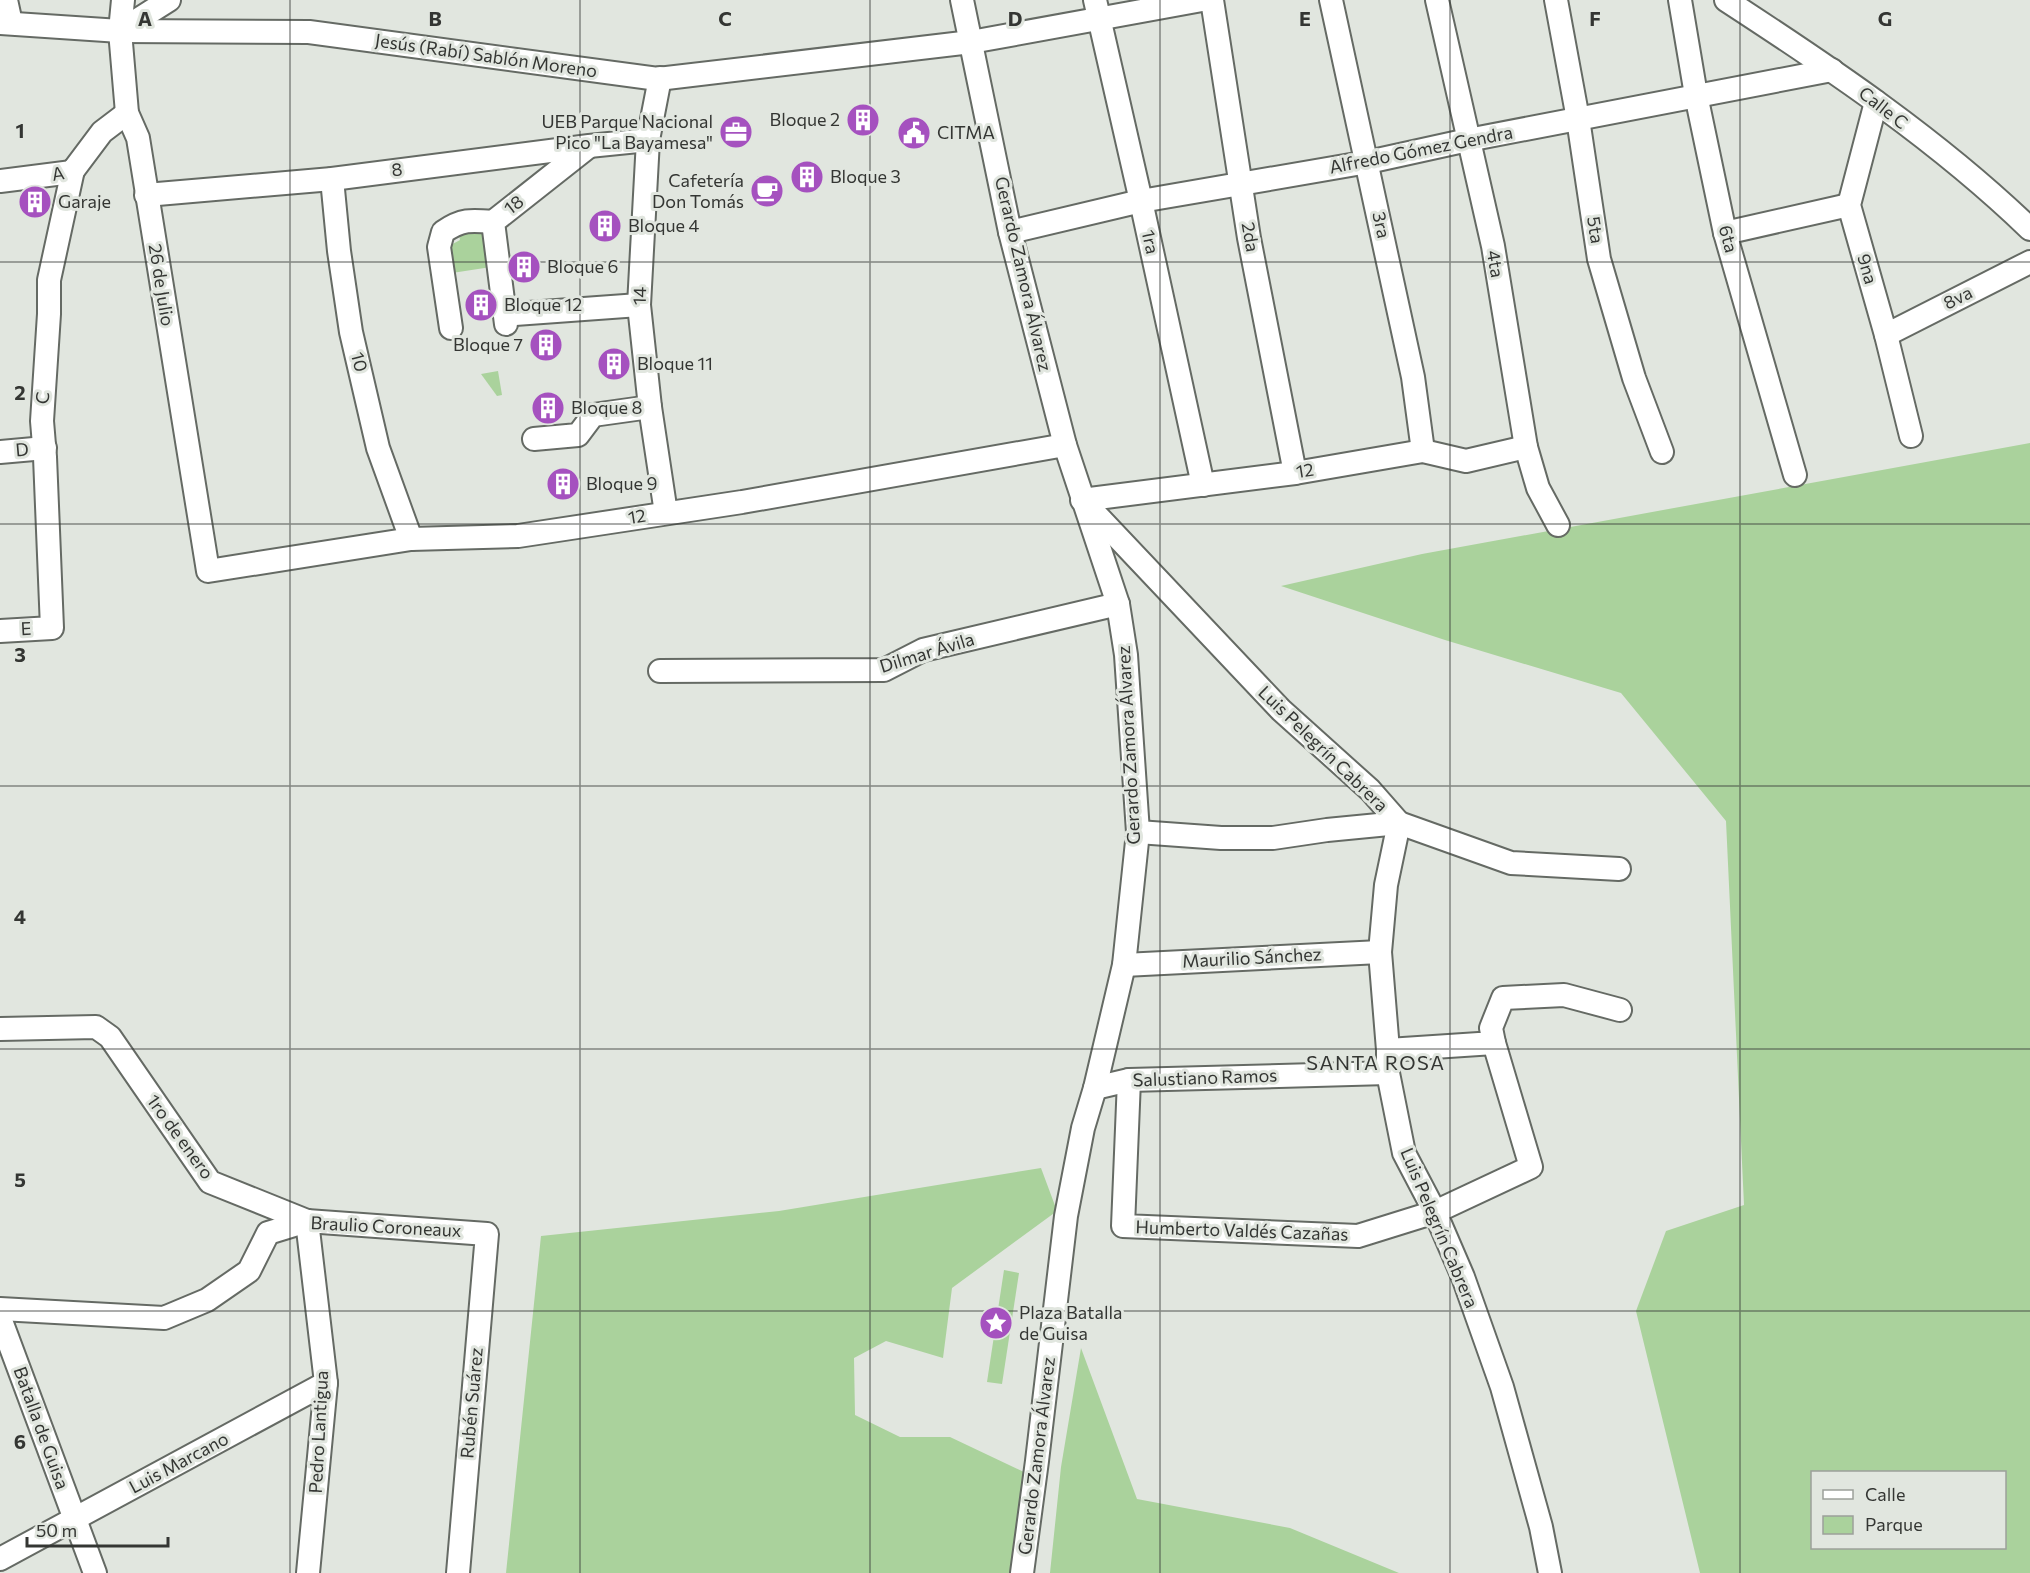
<svg xmlns="http://www.w3.org/2000/svg" width="2030" height="1573" viewBox="0 0 2030 1573" font-family="Commissioner,sans-serif">
<rect width="100%" height="100%" fill="#e1e6df"/>
<!-- green -->
<g fill="#aad29c" fill-rule="evenodd">
<path d="M487 226 491 267 452 273 449 246 460 240 458 229Z"/>
<path d="M498 371 502 395 497 396 481 374Z"/>
<path d="M2030 443V1573H1700L1636 1311 1666 1231 1744 1205 1726 821 1621 693 1445 640 1281 586 1422 554ZM1812 1472H2004V1548H1812Z"/>
<path d="M1041 1168 1057 1211 952 1288 943 1358 886 1341 854 1358 855 1415 900 1437H950L1024 1472 1016 1539 1010 1573H506L541 1236 779 1211Z"/>
<path d="M1004 1270 1019 1273 1002 1384 987 1382Z"/>
<path d="M1081 1348 1137 1499 1290 1528 1399 1573H1050L1061 1467Z"/>
</g>
<g fill="none" stroke-linecap="round" stroke-linejoin="round">
<defs>
<g id="minor">
<path d="M6 0 11 23"/>
<path d="M123 0 120 31 127 113 138 138 208 571 411 539 518 536 742 502 1065 445"/>
<path d="M962 0 1010 232 1065 445 1118 604 1126 655 1138 832 1124 965 1095 1088 1083 1128 1066 1216 1037 1461 1022 1573"/>
<path d="M1095 0 1141 201 1203 485"/>
<path d="M1212 0 1249 238 1295 473"/>
<path d="M1331 0 1413 377 1423 451"/>
<path d="M1437 0 1493 246 1526 447 1538 488 1558 525"/>
<path d="M1556 0 1578 119 1599 259 1634 378 1662 452"/>
<path d="M1680 0 1696 95 1725 233 1795 475"/>
<path d="M1726 0C1832 69 1939 141 2030 229"/>
<path d="M0 23 120 31 309 32 658 79 971 42 1202 0"/>
<path d="M120 31 169 0"/>
<path d="M660 78 648 140 639 305 650 407 666 513"/>
<path d="M1876 102 1849 205 1886 335 1911 436"/>
<path d="M332 179 339 251 351 332 378 448 411 539"/>
<path d="M0 181 72 172 102 132 127 113"/>
<path d="M146 195 332 179 589 146 648 140"/>
<path d="M1010 232 1141 201 1368 162 1468 140 1832 70"/>
<path d="M1725 233 1849 205"/>
<path d="M515 314 639 305"/>
<path d="M506 324 493 222 588 147"/>
<path d="M451 328 439 247 443 232C462 219 471 220 493 222"/>
<path d="M1886 335 2030 262"/>
<path d="M534 439 578 435 593 415 650 407"/>
<path d="M0 452 45 448"/>
<path d="M1082 500 1295 473 1423 451 1466 461 1526 447"/>
<path d="M1088 506 1281 710 1370 790 1399 823 1386 885 1380 952 1388 1050V1073L1404 1153 1435 1212 1463 1277 1502 1387 1541 1527 1550 1573"/>
<path d="M0 631 52 628 45 457 42 421 49 314V280L73 170"/>
<path d="M660 671 884 670 923 650 1118 604"/>
<path d="M1138 832 1221 838H1273L1327 830 1399 823 1511 863 1619 869"/>
<path d="M1124 965 1380 952"/>
<path d="M0 1029 96 1027 110 1037 210 1182 307 1221"/>
<path d="M1388 1050 1494 1043 1491 1028 1503 998 1564 995 1620 1010"/>
<path d="M1129 1080 1123 1226 1358 1236 1435 1212 1531 1167 1494 1043"/>
<path d="M1095 1088 1129 1080 1388 1073"/>
<path d="M307 1221 326 1383 308 1573"/>
<path d="M0 1309 164 1318 207 1300 249 1271 268 1233 307 1221 487 1234 458 1573"/>
<path d="M0 1318 95 1573"/>
<path d="M0 1559 326 1383"/>
</g>
</defs>
<!-- minor casing -->
<use href="#minor" stroke="#656a64" stroke-width="26"/>
<!-- minor -->
<use href="#minor" stroke="#fff" stroke-width="22"/>
</g>
<!-- grid -->
<path fill="none" stroke="#343633" stroke-width="1.5" stroke-opacity="0.55" d="M290 0V1573M580 0V1573M870 0V1573M1160 0V1573M1450 0V1573M1740 0V1573M0 262H2030M0 524H2030M0 786H2030M0 1049H2030M0 1311H2030"/>
<!-- icons -->
<defs>
<symbol id="building-disc" viewBox="-11 -11 22 22"><circle r="9.5" fill="#a551bf" stroke="#e1e6df"/><path d="M-4-6H4V6H1V3H-1V6H-4ZM-2.5-4.3h1.7v1.8h-1.7ZM.8-4.3h1.7v1.8H.8ZM-2.5-1h1.7V.8h-1.7ZM.8-1h1.7V.8H.8Z" fill="#fff"/></symbol>
<symbol id="office-disc" viewBox="-11 -11 22 22"><circle r="9.5" fill="#a551bf" stroke="#e1e6df"/><path d="M-6-3h4V-5.5h4V-3h4V5H-6ZM-1-4.5V-3h2v-1.5ZM-6 0V1H6V0Z" fill="#fff"/></symbol>
<symbol id="civic-disc" viewBox="-11 -11 22 22"><circle r="9.5" fill="#a551bf" stroke="#e1e6df"/><path d="M-.6-6.5H3V-4.5H.6V-3L4-1V1h2V6H-6V1h2V-1L-.6-3ZM-1.2 2.5V6h2.4V2.5Z" fill="#fff"/></symbol>
<symbol id="cafe-disc" viewBox="-11 -11 22 22"><circle r="9.5" fill="#a551bf" stroke="#e1e6df"/><path d="M-5.5-4.5H6V0H3Q3 3.5 0 3.5H-2.5Q-5.5 3.5-5.5 0ZM3-3.2v2h1.7v-2ZM-6 4.5H4V6H-6Z" fill="#fff"/></symbol>
<symbol id="sight-disc" viewBox="-11 -11 22 22"><circle r="9.5" fill="#a551bf" stroke="#e1e6df"/><path d="M0-6L1.8-2.2L6-1.7L2.9 1.2L3.7 5.4L0 3.3L-3.7 5.4L-2.9 1.2L-6-1.7L-1.8-2.2Z" fill="#fff"/></symbol>
</defs>
<g fill-rule="evenodd">
<use href="#building-disc" x="844" y="101" width="38" height="38"/>
<use href="#office-disc" x="717" y="113" width="38" height="38"/>
<use href="#civic-disc" x="895" y="114" width="38" height="38"/>
<use href="#building-disc" x="788" y="158" width="38" height="38"/>
<use href="#cafe-disc" x="748" y="172" width="38" height="38"/>
<use href="#building-disc" x="16" y="183" width="38" height="38"/>
<use href="#building-disc" x="586" y="207" width="38" height="38"/>
<use href="#building-disc" x="505" y="248" width="38" height="38"/>
<use href="#building-disc" x="462" y="286" width="38" height="38"/>
<use href="#building-disc" x="527" y="326" width="38" height="38"/>
<use href="#building-disc" x="595" y="345" width="38" height="38"/>
<use href="#building-disc" x="529" y="389" width="38" height="38"/>
<use href="#building-disc" x="544" y="465" width="38" height="38"/>
<use href="#sight-disc" x="977" y="1304" width="38" height="38"/>
</g>
<g text-anchor="middle" stroke-width="6" stroke-linejoin="round" paint-order="stroke">
<!-- street labels -->
<g font-size="18" fill="#343633" stroke="#e1e6df">
<text transform="translate(486 56) rotate(8)" y="6">Jesús (Rabí) Sablón Moreno</text>
<text transform="translate(1883 108) rotate(38)" y="6">Calle C</text>
<text transform="translate(1421 150) rotate(-11)" y="6">Alfredo Gómez Gendra</text>
<text transform="translate(397 170) rotate(-7)" y="6">8</text>
<text transform="translate(58 174) rotate(-10)" y="6">A</text>
<text transform="translate(514 205) rotate(-38)" y="6">18</text>
<text transform="translate(1381 225) rotate(78)" y="6">3ra</text>
<text transform="translate(1595 230) rotate(81)" y="6">5ta</text>
<text transform="translate(1250 237) rotate(80)" y="6">2da</text>
<text transform="translate(1728 239) rotate(75)" y="6">6ta</text>
<text transform="translate(1150 242) rotate(78)" y="6">1ra</text>
<text transform="translate(1495 264) rotate(80)" y="6">4ta</text>
<text transform="translate(1867 269) rotate(74)" y="6">9na</text>
<text transform="translate(1023 274) rotate(77)" y="6">Gerardo Zamora Álvarez</text>
<text transform="translate(161 285) rotate(81)" y="6">26 de Julio</text>
<text transform="translate(640 296) rotate(-89)" y="6">14</text>
<text transform="translate(1958 298) rotate(-27)" y="6">8va</text>
<text transform="translate(359 362) rotate(76)" y="6">10</text>
<text transform="translate(43 398) rotate(-86)" y="6">C</text>
<text transform="translate(22 450) rotate(-5)" y="6">D</text>
<text transform="translate(1305 471) rotate(-9)" y="6">12</text>
<text transform="translate(637 517) rotate(-9)" y="6">12</text>
<text transform="translate(26 629) rotate(-3)" y="6">E</text>
<text transform="translate(927 653) rotate(-17)" y="6">Dilmar Ávila</text>
<text transform="translate(1129 745) rotate(-93)" y="6">Gerardo Zamora Álvarez</text>
<text transform="translate(1323 749) rotate(44)" y="6">Luis Pelegrín Cabrera</text>
<text transform="translate(1252 958) rotate(-3)" y="6">Maurilio Sánchez</text>
<text transform="translate(1205 1078) rotate(-2)" y="6">Salustiano Ramos</text>
<text transform="translate(180 1137) rotate(54)" y="6">1ro de enero</text>
<text transform="translate(386 1227) rotate(3)" y="6">Braulio Coroneaux</text>
<text transform="translate(1439 1228) rotate(67)" y="6">Luis Pelegrín Cabrera</text>
<text transform="translate(1242 1231) rotate(2)" y="6">Humberto Valdés Cazañas</text>
<text transform="translate(472 1403) rotate(-85)" y="6">Rubén Suárez</text>
<text transform="translate(41 1428) rotate(70)" y="6">Batalla de Guisa</text>
<text transform="translate(319 1432) rotate(-87)" y="6">Pedro Lantigua</text>
<text transform="translate(1037 1456) rotate(-83)" y="6">Gerardo Zamora Álvarez</text>
<text transform="translate(179 1463) rotate(-28)" y="6">Luis Marcano</text>
</g>
<!-- poi labels -->
<g font-size="18" fill="#343633" stroke="#e1e6df" text-anchor="start">
<text x="840" y="126" text-anchor="end">Bloque 2</text>
<text x="713" y="128" text-anchor="end">UEB Parque Nacional<tspan x="713" dy="21">Pico "La Bayamesa"</tspan></text>
<text x="937" y="139">CITMA</text>
<text x="830" y="183">Bloque 3</text>
<text x="744" y="187" text-anchor="end">Cafetería<tspan x="744" dy="21">Don Tomás</tspan></text>
<text x="58" y="208">Garaje</text>
<text x="628" y="232">Bloque 4</text>
<text x="547" y="273">Bloque 6</text>
<text x="504" y="311">Bloque 12</text>
<text x="523" y="351" text-anchor="end">Bloque 7</text>
<text x="637" y="370">Bloque 11</text>
<text x="571" y="414">Bloque 8</text>
<text x="586" y="490">Bloque 9</text>
<text x="1019" y="1319">Plaza Batalla<tspan x="1019" dy="21">de Guisa</tspan></text>
</g>
<!-- neighbourhood labels -->
<g font-size="20" letter-spacing="1.5" fill="#343633" stroke="#e1e6df">
<text x="1376" y="1070">SANTA ROSA</text>
</g>
</g>
<g font-size="20" text-anchor="middle" font-weight="bold" fill="#343633" stroke="#e1e6df" stroke-width="6" stroke-linejoin="round" paint-order="stroke">
<text x="145" y="26">A</text>
<text x="435" y="26">B</text>
<text x="725" y="26">C</text>
<text x="1015" y="26">D</text>
<text x="1305" y="26">E</text>
<text x="1595" y="26">F</text>
<text x="1885" y="26">G</text>
<text x="20" y="138">1</text>
<text x="20" y="400">2</text>
<text x="20" y="662">3</text>
<text x="20" y="924">4</text>
<text x="20" y="1187">5</text>
<text x="20" y="1449">6</text>
</g>
<!-- legend -->
<rect x="1811" y="1471" width="195" height="78" fill="#e1e6df" stroke="#9ca09a" stroke-width="1.5"/>
<rect x="1823" y="1490" width="30" height="9" fill="#ffffff" stroke="#9ca09a" stroke-width="1.5"/>
<text x="1865" y="1501" font-size="18" fill="#343633">Calle</text>
<rect x="1823" y="1516" width="30" height="18" fill="#aad29c" stroke="#9ca09a" stroke-width="1.5"/>
<text x="1865" y="1531" font-size="18" fill="#343633">Parque</text>
<!-- scale -->
<path d="M27 1537v9h141v-9" fill="none" stroke="#343633" stroke-width="3"/>
<text x="36" y="1537" font-size="18" fill="#343633" stroke="#e1e6df" stroke-width="4.5" paint-order="stroke">50 m</text>
</svg>
